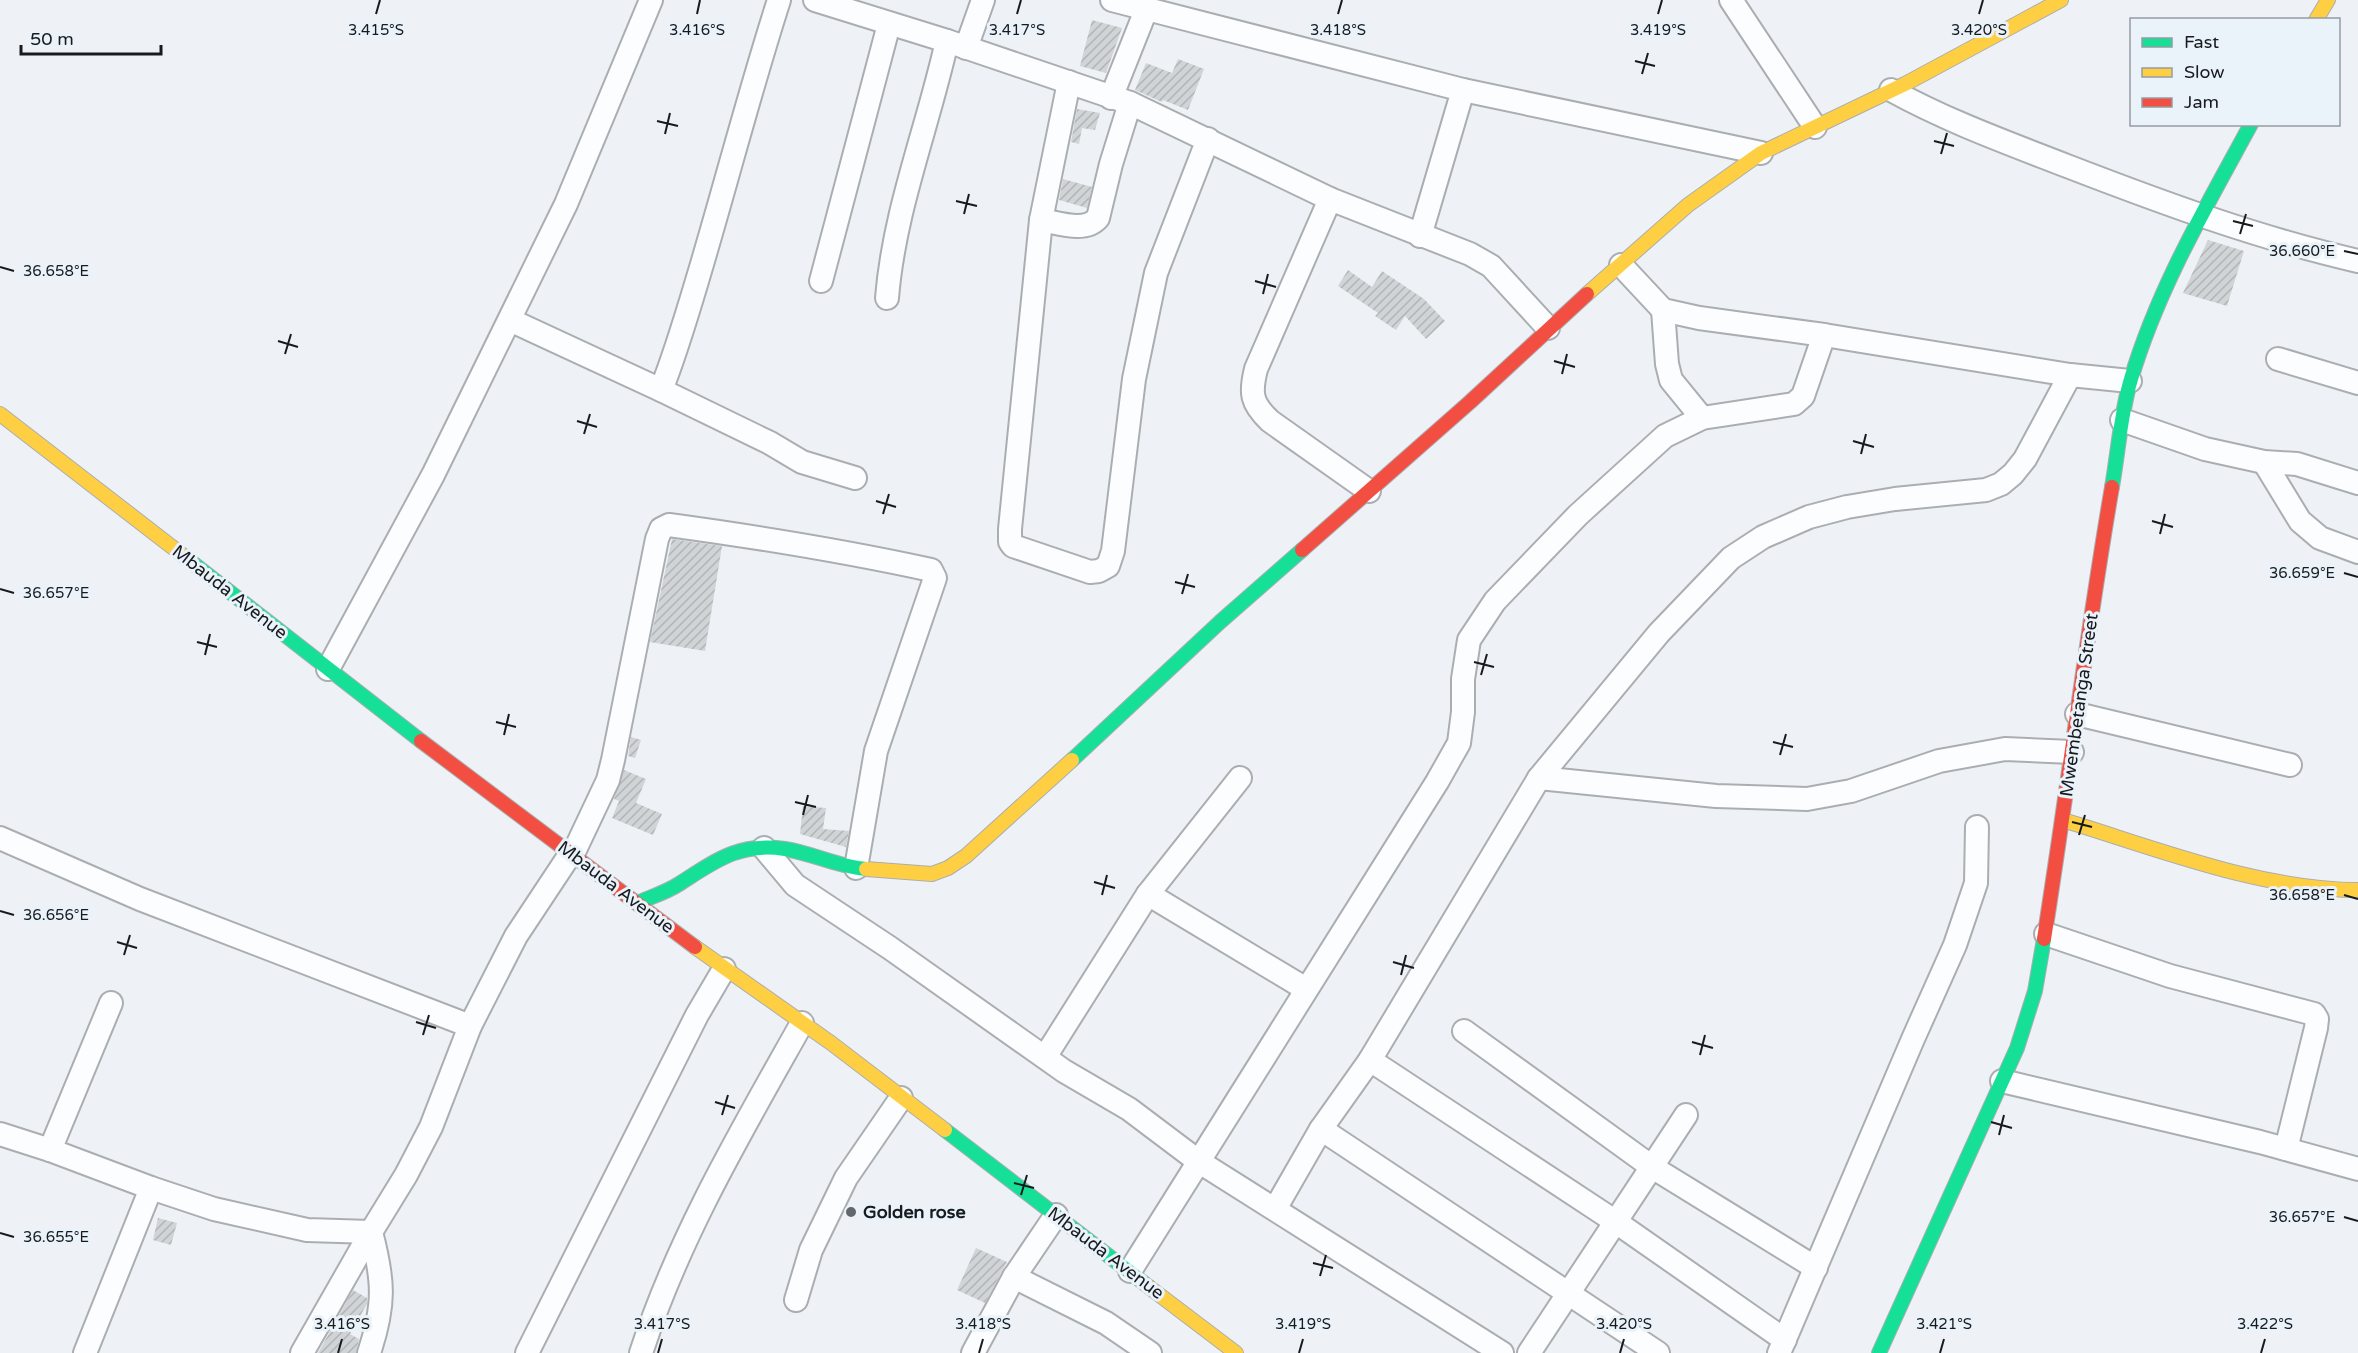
<svg xmlns="http://www.w3.org/2000/svg" width="2358" height="1353" viewBox="0 0 2358 1353" font-family="'Varela Round',sans-serif">
<defs>
<pattern id="building-hatch" width="6" height="6" patternUnits="userSpaceOnUse" patternTransform="scale(1.5)"><rect width="6" height="6" fill="#d0d4d7"/><path d="M-1 1l2-2M0 6l6-6M5 7l2-2" fill="none" stroke="#b2b5b8"/></pattern>
</defs>
<rect width="100%" height="100%" fill="#eef2f6"/>
<!-- building -->
<g fill="url(#building-hatch)">
<path d="M1092 20 1122 28 1106 73 1080 66Z"/>
<path d="M1178 59 1204 69 1188 110 1163 100 1162 102 1135 90 1146 63 1172 73Z"/>
<path d="M1077 109 1100 113 1095 130 1082 128 1079 144 1071 142Z"/>
<path d="M1063 179 1092 187 1087 208 1059 200Z"/>
<path d="M2208 240 2244 251 2227 306 2183 293Z"/>
<path d="M1348 270 1372 287 1382 271 1424 299 1445 321 1426 339 1405 316 1396 330 1375 316 1378 313 1338 286Z"/>
<path d="M672 539 722 546 705 651 650 642Z"/>
<path d="M631 737 641 740 635 758 628 756Z"/>
<path d="M624 770 646 779 636 803 662 814 653 835 612 818 619 801 614 799Z"/>
<path d="M803 806 826 808 823 829 849 831 846 847 800 834Z"/>
<path d="M158 1218 177 1223 171 1245 153 1240Z"/>
<path d="M976 1248 1007 1262 985 1303 957 1290Z"/>
<path d="M353 1290 367 1298V1304L350 1334 359 1339 356 1353H318Z"/>
</g>
<g fill="none" stroke-linecap="round" stroke-linejoin="round">
<defs>
<g id="street">
<path d="M815 0 947 41 1130 103 1330 199 1470 254 1491 266 1548 328"/>
<path d="M1112 0 1463 90 1761 153"/>
<path d="M1731 0 1815 127"/>
<path d="M966 48 983 0"/>
<path d="M1069 82 1041 220 1010 529V542L1013 546 1090 572 1099 571 1108 566 1113 551 1134 379 1156 273 1208 139"/>
<path d="M1891 90C1947 121 2008 143 2067 166 2163 203 2258 238 2358 261"/>
<path d="M1111 98 1146 10"/>
<path d="M1330 199 1256 369C1250 393 1251 403 1270 421L1369 491"/>
<path d="M1041 220C1059 223 1085 233 1098 218L1111 164 1130 103"/>
<path d="M1420 236 1463 90"/>
<path d="M1621 265 1663 310 1699 318 1824 335 2070 375 2130 381"/>
<path d="M821 281 889 24"/>
<path d="M887 298C894 210 928 127 947 41"/>
<path d="M1663 310 1667 364 1671 380 1702 418"/>
<path d="M510 320 661 390 770 443 802 462 855 478"/>
<path d="M2278 359 2358 383"/>
<path d="M661 390C675 355 686 318 697 281 725 188 749 93 779 0"/>
<path d="M2122 420 2205 449 2264 462 2297 464 2358 483"/>
<path d="M2264 462 2300 521 2320 538 2358 552"/>
<path d="M328 669 433 475 566 204 651 0"/>
<path d="M2077 714 2290 765"/>
<path d="M1539 778 1716 796 1807 799 1851 791 1939 761 2005 749 2072 752"/>
<path d="M0 838 140 899 470 1026"/>
<path d="M764 848 795 885 890 948 1064 1071 1129 1109 1198 1161 1502 1353"/>
<path d="M1148 894 1306 989"/>
<path d="M2046 934 2170 976 2314 1014 2317 1019 2316 1028 2286 1149"/>
<path d="M1464 1031 1652 1167 1816 1268"/>
<path d="M1045 1057 1148 894 1240 778"/>
<path d="M1370 1060 1616 1222 1785 1340"/>
<path d="M2002 1081 2260 1142 2358 1169"/>
<path d="M1321 1129 1658 1353"/>
<path d="M0 1134 50 1150 151 1188 214 1209 307 1230 371 1232C384 1281 385 1305 369 1353"/>
<path d="M50 1150 111 1003"/>
<path d="M1275 1209 1321 1129 1370 1060 1539 778 1659 633 1731 558 1763 537 1809 517 1847 507 1895 499 1986 490 2001 484 2013 474 2025 459 2070 375"/>
<path d="M1130 1271 1437 782 1459 743 1463 712V679L1469 640 1495 601 1578 515 1665 436 1702 418 1794 404 1803 396 1824 335"/>
<path d="M1014 1277 1106 1323 1150 1353"/>
<path d="M796 1300 811 1250 846 1178 901 1098"/>
<path d="M85 1353 151 1188"/>
<path d="M302 1353 371 1232 406 1175 431 1127 470 1026 516 936 569 856 573 854 608 780 613 760 657 539 661 529 669 525C757 537 844 551 931 570L935 578 934 581 876 751 856 868"/>
<path d="M527 1353 697 1015 724 969"/>
<path d="M641 1353C679 1236 742 1130 802 1023"/>
<path d="M973 1353 1014 1277 1056 1215"/>
<path d="M1529 1353 1686 1115"/>
<path d="M1779 1353 1913 1039 1955 945 1976 883 1977 827"/>
</g>
<g id="fast">
<path d="M2112 487C2118 453 2121 411 2131 379 2158 288 2206 207 2251 124"/>
<path d="M185 557 421 741"/>
<path d="M1072 760 1220 622 1302 550"/>
<path d="M637 903C651 897 667 892 679 884 715 861 739 842 785 849 812 853 838 867 866 869"/>
<path d="M945 1130 1149 1287"/>
<path d="M1879 1353 2017 1048 2035 991 2044 939"/>
</g>
<g id="slow">
<path d="M2316 20 2328 0"/>
<path d="M1587 294 1688 205 1761 153 1905 84 2061 0"/>
<path d="M0 414 185 557"/>
<path d="M2063 820C2155 848 2261 890 2358 890"/>
<path d="M866 869 932 874 948 868 966 856 1072 760"/>
<path d="M695 947 831 1043 945 1130"/>
<path d="M1149 1287 1236 1353"/>
</g>
<g id="jam">
<path d="M1302 550 1470 402 1587 294"/>
<path d="M421 741 695 947"/>
<path d="M2044 939C2068 788 2086 637 2112 487"/>
</g>
</defs>
<!-- street casing -->
<use href="#street" stroke="#abaeb1" stroke-width="26"/>
<!-- fast casing -->
<use href="#fast" stroke="#abaeb1" stroke-width="16"/>
<!-- slow casing -->
<use href="#slow" stroke="#abaeb1" stroke-width="16"/>
<!-- jam casing -->
<use href="#jam" stroke="#abaeb1" stroke-width="16"/>
<!-- street -->
<use href="#street" stroke="#fcfdfe" stroke-width="22"/>
<!-- fast -->
<use href="#fast" stroke="#16e098" stroke-width="14"/>
<!-- slow -->
<use href="#slow" stroke="#ffcf43" stroke-width="14"/>
<!-- jam -->
<use href="#jam" stroke="#f24e42" stroke-width="14"/>
</g>
<!-- ticks -->
<path fill="none" stroke="#181b1e" stroke-width="2" d="M376 14 380 0M697 14 700 0M1017 14 1021 0M1338 14 1342 0M1658 14 1662 0M1979 14 1983 0M1635 61 1655 66M1642 74 1648 53M657 121 678 126M665 134 670 113M1934 141 1954 146M1941 154 1947 133M956 201 977 206M964 214 969 194M2233 221 2253 226M2240 234 2246 214M2344 251 2358 254M0 267 14 271M1255 281 1276 287M1263 294 1268 274M278 341 298 347M285 354 291 334M1554 361 1575 367M1562 374 1567 354M577 421 597 427M584 434 590 414M1853 441 1874 447M1861 454 1866 434M876 501 896 507M883 514 889 494M2152 521 2173 527M2160 534 2165 514M2344 573 2358 577M1175 582 1195 587M0 589 14 593M1182 594 1188 574M197 642 217 647M205 655 210 634M1474 662 1494 667M1481 675 1487 654M496 722 516 727M504 735 509 714M1773 742 1793 747M1780 755 1786 734M795 802 816 807M803 815 808 795M2072 822 2092 827M2079 835 2085 815M1094 882 1115 888M1102 895 1107 875M2344 895 2358 899M0 911 14 915M117 942 137 948M124 955 130 935M1393 962 1414 968M1401 975 1406 955M416 1022 436 1028M423 1035 429 1015M1692 1042 1713 1048M1700 1055 1705 1035M715 1102 735 1108M722 1115 728 1095M1991 1122 2012 1128M1999 1135 2004 1115M1014 1183 1034 1188M1021 1195 1027 1175M2344 1217 2358 1221M0 1233 14 1237M1313 1263 1333 1268M1320 1276 1326 1255M338 1353 342 1339M658 1353 662 1339M979 1353 983 1339M1299 1353 1303 1339M1620 1353 1624 1339M1940 1353 1944 1339M2261 1353 2265 1339"/>
<!-- markers -->
<circle fill="#63666a" stroke="#eaf2fa" stroke-width="2" cx="851" cy="1212" r="6"/>
<g text-anchor="middle" stroke-width="6" stroke-linejoin="round" paint-order="stroke">
<!-- street labels -->
<g font-size="18" fill="#181b1e" stroke="#eaf2fa">
<text transform="translate(230 592) rotate(38)" y="6">Mbauda Avenue</text>
<text transform="translate(2079 705) rotate(-82)" y="6">Mwembetanga Street</text>
<text transform="translate(616 887) rotate(37)" y="6">Mbauda Avenue</text>
<text transform="translate(1106 1253) rotate(37)" y="6">Mbauda Avenue</text>
</g>
<!-- poi labels -->
<g font-size="18" font-weight="bold" fill="#181b1e" stroke="#eaf2fa" text-anchor="start">
<text x="863" y="1218">Golden rose</text>
</g>
</g>
<g font-size="15" text-anchor="middle" fill="#181b1e" stroke="#eaf2fa" stroke-width="6" stroke-linejoin="round" paint-order="stroke">
<text x="376" y="35">3.415°S</text>
<text x="1658" y="35">3.419°S</text>
<text x="697" y="35">3.416°S</text>
<text x="1017" y="35">3.417°S</text>
<text x="1338" y="35">3.418°S</text>
<text x="1979" y="35">3.420°S</text>
<text x="2302" y="256">36.660°E</text>
<text x="56" y="276">36.658°E</text>
<text x="2302" y="578">36.659°E</text>
<text x="56" y="598">36.657°E</text>
<text x="2302" y="900">36.658°E</text>
<text x="56" y="920">36.656°E</text>
<text x="2302" y="1222">36.657°E</text>
<text x="56" y="1242">36.655°E</text>
<text x="342" y="1329">3.416°S</text>
<text x="662" y="1329">3.417°S</text>
<text x="983" y="1329">3.418°S</text>
<text x="1303" y="1329">3.419°S</text>
<text x="1624" y="1329">3.420°S</text>
<text x="1944" y="1329">3.421°S</text>
<text x="2265" y="1329">3.422°S</text>
</g>
<!-- legend -->
<rect x="2130" y="18" width="210" height="108" fill="#eaf2fa" stroke="#969ca2" stroke-width="1.5"/>
<rect x="2142" y="38" width="30" height="9" fill="#16e098" stroke="#969ca2" stroke-width="1.5"/>
<text x="2184" y="48" font-size="18" fill="#181b1e">Fast</text>
<rect x="2142" y="68" width="30" height="9" fill="#ffcf43" stroke="#969ca2" stroke-width="1.5"/>
<text x="2184" y="78" font-size="18" fill="#181b1e">Slow</text>
<rect x="2142" y="98" width="30" height="9" fill="#f24e42" stroke="#969ca2" stroke-width="1.5"/>
<text x="2184" y="108" font-size="18" fill="#181b1e">Jam</text>
<!-- scale -->
<path d="M21 45v9h140v-9" fill="none" stroke="#181b1e" stroke-width="3"/>
<text x="30" y="45" font-size="18" fill="#181b1e" stroke="#eaf2fa" stroke-width="4.5" paint-order="stroke">50 m</text>
</svg>
